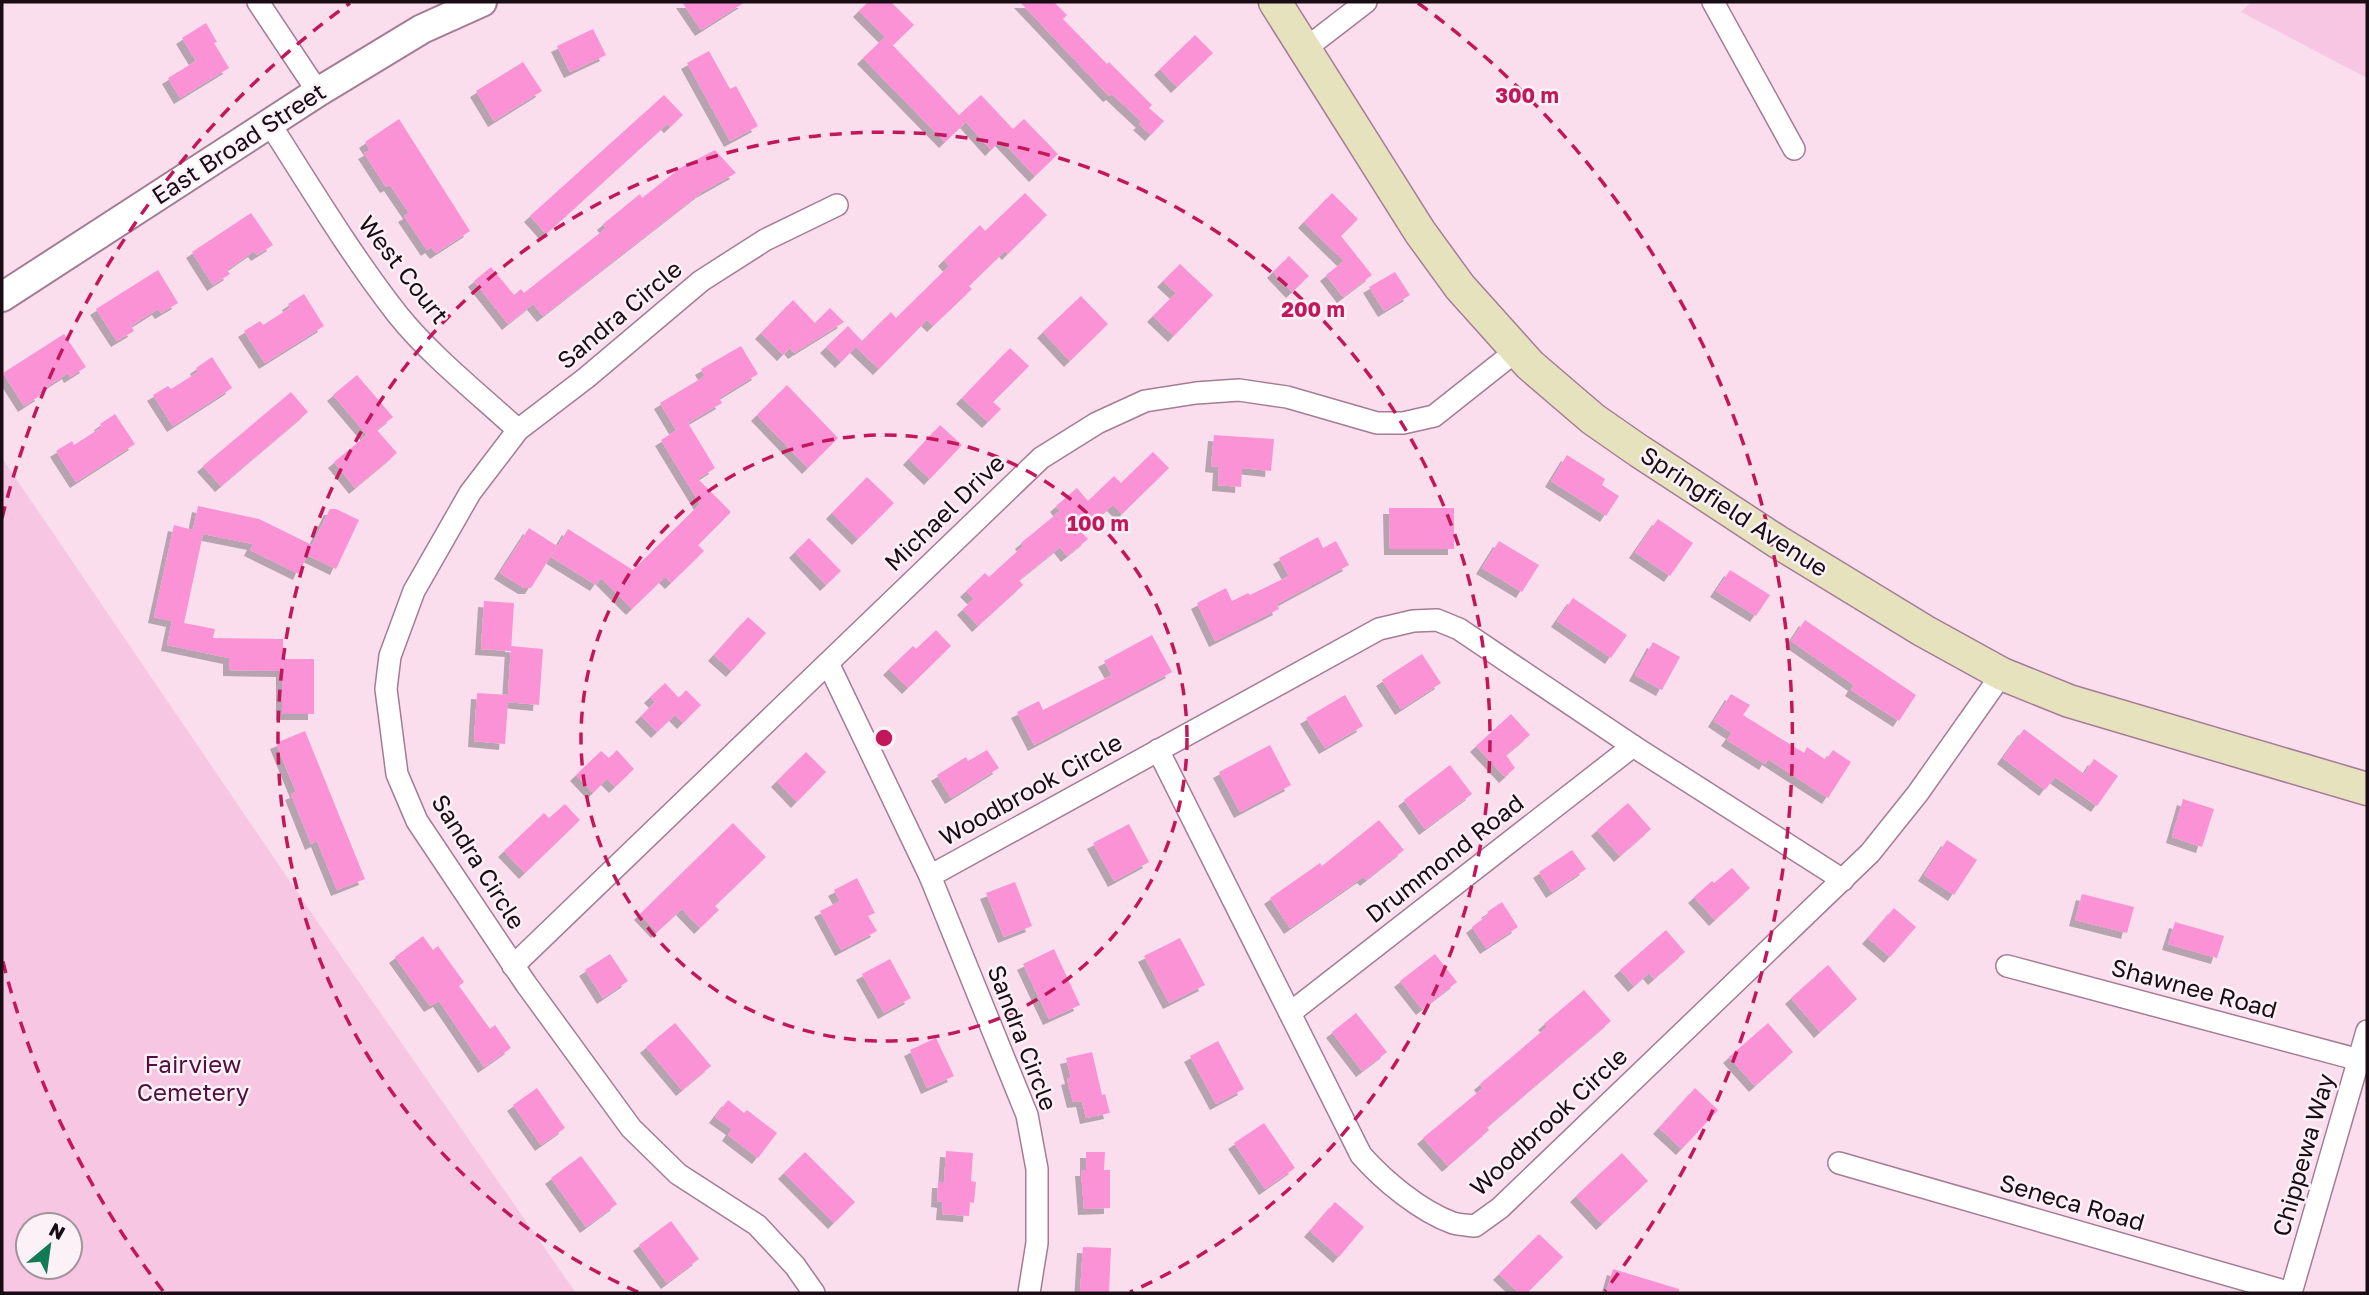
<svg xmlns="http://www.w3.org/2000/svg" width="2369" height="1295" viewBox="0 0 2369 1295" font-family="'Golos Text',sans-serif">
<defs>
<filter id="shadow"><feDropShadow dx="-6" dy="6" stdDeviation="0" flood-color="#0004"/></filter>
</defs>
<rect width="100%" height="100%" fill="#fadeee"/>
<!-- green -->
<g fill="#f6c6e2" fill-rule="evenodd">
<path d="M2251 2H2367V78L2241 12Z"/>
<path d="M2 458 338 952 576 1293H2ZM28 1225H70V1267H28Z"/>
</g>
<!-- building -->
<g fill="#fb92d5" filter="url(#shadow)">
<path d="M682 2H745L701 30Z"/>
<path d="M868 2H891L914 25 893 45 859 11Z"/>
<path d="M1020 2H1054L1067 15 1063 19 1107 64 1109 62 1152 105 1149 108 1164 121 1151 135 1139 124 1142 122 1112 94 1109 96Z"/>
<path d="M206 23 217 42 214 43 229 68 180 98 168 78 196 61 182 38Z"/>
<path d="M593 29 606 55 570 72 557 46Z"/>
<path d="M1195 35 1213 53 1177 87 1160 69Z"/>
<path d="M885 37 959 115 981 95 1013 129 1024 119 1058 154 1035 176 1001 140 991 150 966 122 945 142 863 58Z"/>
<path d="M709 51 730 89 736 86 758 126 730 141 687 63Z"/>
<path d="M523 62 542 91 494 121 476 91Z"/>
<path d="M664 95 683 115 670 127 667 124 546 234 530 216Z"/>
<path d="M399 119 470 231 436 253 431 247 427 250 404 216 409 213 390 185 386 187 364 153 370 150 365 142Z"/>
<path d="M715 150 736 173 702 192 543 316 524 293 606 228 603 224 640 194 642 198 680 168Z"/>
<path d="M1025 193 1047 215 1008 254 1005 251 969 286 972 289 933 326 927 320 879 369 856 347 891 312 896 318 949 266 944 260 980 225 985 231Z"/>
<path d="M1332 193 1358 219 1341 236 1372 275 1343 297 1326 275 1344 261 1304 222Z"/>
<path d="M251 213 273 245 257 255 254 251 227 270 230 274 213 285 192 252Z"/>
<path d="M1289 256 1309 276 1292 292 1273 272Z"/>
<path d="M1180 264 1213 295 1174 336 1153 316 1176 293 1163 281Z"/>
<path d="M491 267 514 295 521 289 533 304 508 324 474 281Z"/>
<path d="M158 270 178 303 161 313 158 309 131 326 134 331 117 341 96 309Z"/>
<path d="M1395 272 1410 295 1384 311 1369 287Z"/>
<path d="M304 294 324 326 265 363 244 331 260 321 263 325 290 308 288 304Z"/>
<path d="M1081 296 1108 324 1070 361 1043 332Z"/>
<path d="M793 300 815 323 783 355 761 333Z"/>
<path d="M830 308 844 322 794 353 790 348Z"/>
<path d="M848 326 862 341 841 362 826 347Z"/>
<path d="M64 334 86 367 70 377 68 373 39 392 41 395 24 406 3 373Z"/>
<path d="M741 346 758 374 719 398 722 403 676 430 660 403 705 376 701 369Z"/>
<path d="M1010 348 1029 366 993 402 1001 409 988 422 962 398Z"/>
<path d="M212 357 232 388 173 426 153 395 168 386 171 389 198 372 196 368Z"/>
<path d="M357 375 393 417 377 430 397 453 355 488 334 462 367 435 333 395Z"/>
<path d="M787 385 838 438 808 468 757 415Z"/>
<path d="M291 392 308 412 221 486 203 466Z"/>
<path d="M115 414 135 444 76 482 56 451 72 441 74 445 102 427 100 424Z"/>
<path d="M688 423 715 468 698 479 731 512 698 545 704 551 671 583 665 577 632 609 601 578 596 585 551 557 568 529 633 570 700 504 661 440Z"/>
<path d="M940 425 962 445 930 479 909 459Z"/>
<path d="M1214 435 1274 439 1271 471 1242 468 1241 487 1218 485 1219 467 1211 466Z"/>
<path d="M1153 452 1169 468 1122 514 1113 505 1080 531 1088 539 1067 556 1060 547 1019 580 1023 585 978 626 963 609 974 599 966 591 985 573 989 577 1023 546 1021 543 1060 511 1056 506 1077 488 1088 501 1114 476 1121 483Z"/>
<path d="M1567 455 1605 479 1602 485 1619 496 1606 516 1551 481Z"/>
<path d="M867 477 894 503 858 539 832 513Z"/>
<path d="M198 506 259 519 312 545 330 509H336L359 520 336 569 307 555 299 574 250 550 253 544 203 534 184 623 215 629 213 638 283 639V659H314V714H282V671L229 670V658L167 645 172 621 154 617 174 525 193 530Z"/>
<path d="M1389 508H1454V549H1390Z"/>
<path d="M1658 519 1693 543 1670 576 1635 552Z"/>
<path d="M529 528 557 546 531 588H524L500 573Z"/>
<path d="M1318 537 1323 548 1336 541 1349 565 1277 604 1279 609 1215 641 1197 603 1226 588 1232 601 1248 593 1250 595 1289 576 1279 558Z"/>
<path d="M809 538 841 571 826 585 795 552Z"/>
<path d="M1499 541 1539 565 1522 592 1482 568Z"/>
<path d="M1730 570 1770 595 1756 616 1716 591Z"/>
<path d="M1573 598 1627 635 1611 658 1557 621Z"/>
<path d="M484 601 514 603 511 651 481 649Z"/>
<path d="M748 617 766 633 732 671 714 655Z"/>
<path d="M1805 620 1916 695 1899 721 1851 690 1854 685 1791 641Z"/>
<path d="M936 630 951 646 908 688 889 669 913 646 916 649Z"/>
<path d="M1152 635 1172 672 1034 745 1017 712 1039 701 1043 710 1112 675 1104 661Z"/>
<path d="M1653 642 1680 657 1662 690 1635 675Z"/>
<path d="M511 646 543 649 539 705 508 702 505 744 474 741 477 693 508 695Z"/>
<path d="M1422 654 1441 683 1401 709 1382 680Z"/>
<path d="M665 683 679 698 686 690 701 705 683 723 675 715 657 732 641 716 655 702 650 697Z"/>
<path d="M1731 694 1750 705 1743 715 1804 753 1807 747 1826 760 1833 750 1851 762 1828 798 1768 759 1765 764 1727 740 1732 733 1714 721Z"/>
<path d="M1345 695 1363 726 1325 748 1306 718Z"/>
<path d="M1511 714 1530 735 1506 755 1515 768 1505 777 1476 746Z"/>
<path d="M2024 729 2084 774 2094 759 2118 776 2097 806 2055 777 2045 790 2003 758Z"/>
<path d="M305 731 365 879 337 890 317 841 311 844 291 794 296 792 276 743Z"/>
<path d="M1270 745 1291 785 1240 812 1219 772Z"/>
<path d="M617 750 634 769 615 787 607 779 593 793 576 775 601 751 609 758Z"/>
<path d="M987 750 999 768 951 798 937 775 966 757 968 761Z"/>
<path d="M806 752 826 772 797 802 777 781Z"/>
<path d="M1450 765 1472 794 1425 829 1404 800Z"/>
<path d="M2183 799 2214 809 2202 847 2172 837Z"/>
<path d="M1628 803 1651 829 1620 856 1597 830Z"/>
<path d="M565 804 580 820 525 873 504 851 544 813 549 818Z"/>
<path d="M1379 820 1404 850 1366 880 1363 877 1290 928 1270 898 1320 863 1322 866Z"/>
<path d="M733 823 766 857 715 906 719 910 700 928 682 909 657 932 640 914Z"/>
<path d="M1129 824 1149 862 1114 881 1093 843Z"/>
<path d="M1947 840 1977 860 1954 895 1924 875Z"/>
<path d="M1572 850 1586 869 1552 892 1539 872Z"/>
<path d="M1732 868 1750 888 1715 920 1694 897 1712 881 1714 883Z"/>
<path d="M857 878 875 913 868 916 877 931 841 950 820 911 840 901 834 890Z"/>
<path d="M1015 882 1032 926 1004 937 986 893Z"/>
<path d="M2082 894 2134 907 2127 933 2075 920Z"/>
<path d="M1502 902 1518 927 1486 948 1472 927 1489 914 1487 912Z"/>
<path d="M1894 908 1916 927 1890 957 1868 938Z"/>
<path d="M2175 922 2224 936 2217 958 2168 944Z"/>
<path d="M1666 930 1685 952 1654 979 1649 973 1634 986 1620 970Z"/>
<path d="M423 936 433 950 438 946 464 982 459 986 490 1029 495 1025 511 1048 484 1067 439 1001 430 1006 395 957Z"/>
<path d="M1180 938 1205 985 1169 1003 1144 956Z"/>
<path d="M1054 949 1080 1005 1049 1019 1023 964Z"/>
<path d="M610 954 628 981 603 998 585 970Z"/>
<path d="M1435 954 1457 982 1422 1009 1400 981Z"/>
<path d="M890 959 911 998 884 1013 862 974Z"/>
<path d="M1828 965 1857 999 1820 1032 1791 998Z"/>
<path d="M1584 990 1611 1021 1487 1127 1489 1130 1448 1166 1423 1138 1483 1088 1480 1084 1547 1027 1544 1024Z"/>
<path d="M1356 1013 1387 1052 1362 1071 1332 1032Z"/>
<path d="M675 1023 711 1066 682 1090 646 1047Z"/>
<path d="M1768 1023 1793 1052 1755 1086 1729 1057Z"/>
<path d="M936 1038 954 1076 927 1088 910 1050Z"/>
<path d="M1218 1041 1244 1089 1216 1104 1190 1056Z"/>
<path d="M1092 1052 1102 1095 1105 1094 1110 1113 1086 1118 1082 1101 1073 1102 1067 1079 1071 1078 1066 1058Z"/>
<path d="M537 1088 565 1128 541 1145 513 1105Z"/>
<path d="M1695 1088 1718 1110 1682 1149 1659 1128Z"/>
<path d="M728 1100 744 1113 747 1110 777 1133 758 1158 728 1135 732 1129 715 1117Z"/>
<path d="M1264 1123 1295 1168 1265 1189 1234 1143Z"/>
<path d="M946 1151 973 1153 971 1181 976 1182 974 1203 970 1202 969 1216 942 1214 943 1202 937 1201 938 1182H944Z"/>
<path d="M805 1152 855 1202 834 1223 784 1173Z"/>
<path d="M1086 1152H1105L1104 1170H1110V1208L1084 1209 1081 1170H1086Z"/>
<path d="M1622 1153 1648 1181 1602 1224 1576 1196Z"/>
<path d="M581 1156 617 1204 586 1227 551 1178Z"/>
<path d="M1335 1202 1364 1227 1339 1257 1310 1231Z"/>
<path d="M671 1221 699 1259 667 1283 639 1245Z"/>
<path d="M1539 1234 1563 1257 1527 1293H1519L1499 1274Z"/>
<path d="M1083 1247 1111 1248 1109 1293H1080Z"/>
<path d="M1613 1269 1679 1289V1293H1606Z"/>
</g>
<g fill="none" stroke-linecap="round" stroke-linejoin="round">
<defs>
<g id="minor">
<path d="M258 2 318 92"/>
<path d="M1713 2 1794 149"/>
<path d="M1305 49 1366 2"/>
<path d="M270 124C311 188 351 255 398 315 430 355 480 395 518 430"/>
<path d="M828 663 930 876 1027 1115 1037 1169V1243L1029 1293"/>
<path d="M1158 750 1361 1155C1384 1181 1420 1211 1453 1223 1460 1225 1468 1225 1475 1226L1500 1208 1870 853 1918 793 2002 674"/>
<path d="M930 876 1379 629 1413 621 1437 620 1459 629 1633 746 1843 880"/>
<path d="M513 966 1041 458 1097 423 1145 401 1196 393 1239 390 1287 397 1377 423H1403L1434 416 1516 351"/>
<path d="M2007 966 2367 1062"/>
<path d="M1290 1013 1633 746"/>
<path d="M1839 1163 2291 1293"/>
<path d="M814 1293 795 1266 757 1225 678 1174 631 1128 526 984 417 821 397 774 386 689 390 656 414 591 470 493 518 430 586 378 701 281 765 240 837 205"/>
<path d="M2291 1293 2367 1031"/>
</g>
<path id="tertiary" d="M2 297 318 92 422 29 482 2"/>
<path id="secondary" d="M1275 2 1420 232 1460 287 1530 365 1593 419 1639 451 1778 542 1924 631 2002 674 2069 701 2367 789"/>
</defs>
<!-- minor casing -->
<use href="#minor" stroke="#a57c95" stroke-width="24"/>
<!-- tertiary casing -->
<use href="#tertiary" stroke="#a57c95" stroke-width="32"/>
<!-- secondary casing -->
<use href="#secondary" stroke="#a57c95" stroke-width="35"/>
<!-- minor -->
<use href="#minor" stroke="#fff" stroke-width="21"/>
<!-- tertiary -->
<use href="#tertiary" stroke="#fff" stroke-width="28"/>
<!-- secondary -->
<use href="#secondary" stroke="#e7e2be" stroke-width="32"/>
</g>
<!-- distance rings -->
<g fill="none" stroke="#c2185b" stroke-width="3.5" stroke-dasharray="12 9">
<circle cx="884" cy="738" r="303"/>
<path d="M638 1292A606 606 0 1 1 1130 1292"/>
<path d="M163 1291A909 909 0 0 1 2 958M2 518A909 909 0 0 1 350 3M1418 3A909 909 0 0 1 1605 1291"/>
</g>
<g text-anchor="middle" stroke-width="5" stroke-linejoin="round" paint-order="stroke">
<!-- street labels -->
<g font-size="24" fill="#1a0c15" stroke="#fbf1f7">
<text transform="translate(239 144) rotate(-33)" y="8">East Broad Street</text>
<text transform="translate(403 270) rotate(52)" y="8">West Court</text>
<text transform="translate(620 315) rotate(-40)" y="8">Sandra Circle</text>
<text transform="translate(1734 512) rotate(33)" y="8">Springfield Avenue</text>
<text transform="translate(945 513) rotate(-44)" y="8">Michael Drive</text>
<text transform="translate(1031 790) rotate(-29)" y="8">Woodbrook Circle</text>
<text transform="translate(1445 859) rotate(-38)" y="8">Drummond Road</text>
<text transform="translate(478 862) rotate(58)" y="8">Sandra Circle</text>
<text transform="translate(2194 989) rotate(15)" y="8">Shawnee Road</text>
<text transform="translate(1022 1038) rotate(69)" y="8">Sandra Circle</text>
<text transform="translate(1549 1122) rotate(-43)" y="8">Woodbrook Circle</text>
<text transform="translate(2304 1155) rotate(-74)" y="8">Chippewa Way</text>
<text transform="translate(2072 1203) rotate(16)" y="8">Seneca Road</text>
</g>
<!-- park labels -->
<g font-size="24" fill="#51113e" stroke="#fbf1f7">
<text x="193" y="1073">Fairview<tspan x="193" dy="28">Cemetery</tspan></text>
</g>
</g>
<circle cx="884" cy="738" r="10" fill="#c2185b" stroke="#fbf1f7" stroke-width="3.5"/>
<g font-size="21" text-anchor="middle" font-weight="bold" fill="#c2185b" stroke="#fbf1f7" stroke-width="5" stroke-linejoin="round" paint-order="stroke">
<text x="1527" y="103">300 m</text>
<text x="1313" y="317">200 m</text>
<text x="1098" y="531">100 m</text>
</g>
<!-- border -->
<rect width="2369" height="1295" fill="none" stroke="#1a0c15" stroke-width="7"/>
<!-- north arrow -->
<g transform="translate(49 1246) rotate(29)"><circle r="33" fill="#fbf1f7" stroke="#a1959d" stroke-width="2"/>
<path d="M0-5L12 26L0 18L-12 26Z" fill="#117b55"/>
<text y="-10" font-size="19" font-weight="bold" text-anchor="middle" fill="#1a0c15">N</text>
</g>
</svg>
